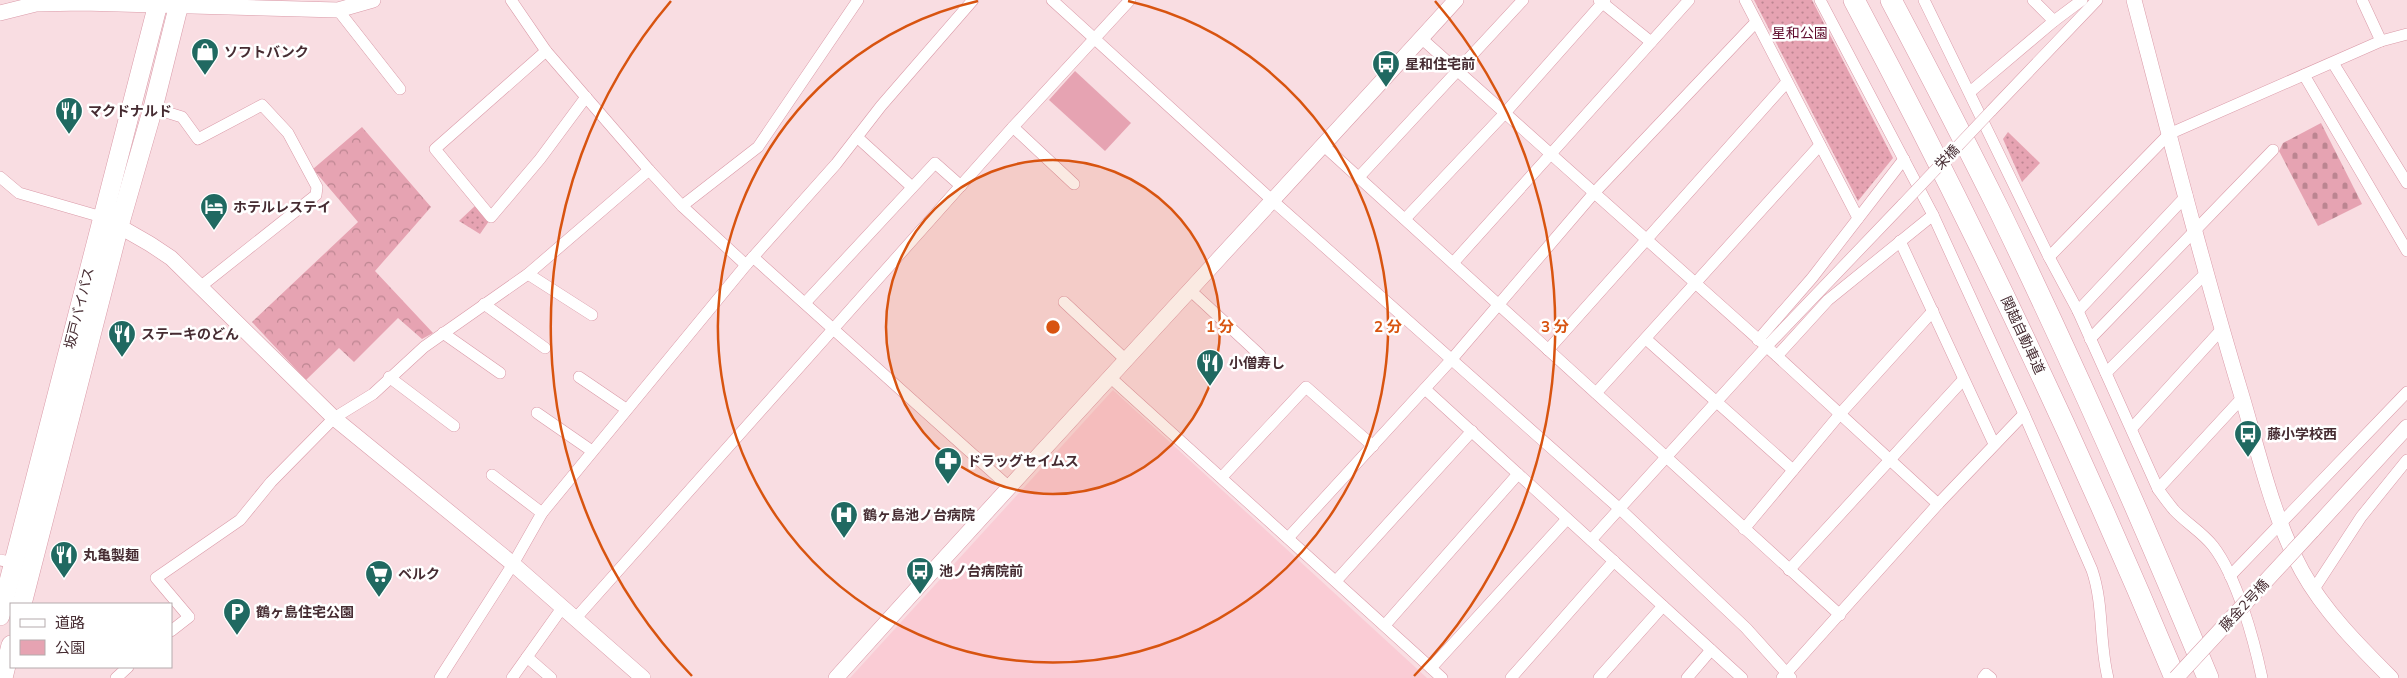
<svg xmlns="http://www.w3.org/2000/svg" width="2407" height="678" viewBox="0 0 2407 678" font-family="Mulish,'Noto Sans JP',sans-serif">
<defs>
<pattern id="green-dots" width="8" height="8" patternUnits="userSpaceOnUse" patternTransform="scale(1.25)"><rect width="8" height="8" fill="#e6a3b2"/><path d="M2 2h.1M6 6h.1" fill="none" stroke="#bc8591" stroke-width="1.8" stroke-linecap="round"/></pattern>
<pattern id="forest-crowns" width="20" height="18" patternUnits="userSpaceOnUse" patternTransform="scale(1.25)"><rect width="20" height="18" fill="#e6a3b2"/><path d="M2 6a3 3 0 1 1 6 0M12 15a3 3 0 1 1 6 0" fill="none" stroke="#bc8591"/></pattern>
<pattern id="cemetery-stones" width="16" height="16" patternUnits="userSpaceOnUse" patternTransform="scale(1.25)"><rect width="16" height="16" fill="#e6a3b2"/><path d="M2 7V4a2 2 0 0 1 4 0v3zM10 15v-3a2 2 0 0 1 4 0v3z" fill="#bc8591"/></pattern>
</defs>
<rect width="100%" height="100%" fill="#f9dde2"/>
<!-- built -->
<path fill="#faccd5" d="M1113 390 1427 678H850Z"/>
<!-- green -->
<g fill="url(#green-dots)">
<path d="M1754 0H1812L1893 158 1858 201Z"/>
<path d="M2008 132 2040 163 2022 182 2003 139Z"/>
<path d="M476 205 489 221 480 234 459 221Z"/>
</g>
<!-- forest -->
<path fill="url(#forest-crowns)" d="M362 127 431 207 375 271 433 333 422 339 398 318 354 362 339 348 306 380 252 322 358 222 313 169Z"/>
<!-- cemetery -->
<path fill="url(#cemetery-stones)" d="M2321 123 2362 204 2318 226 2279 151 2283 143Z"/>
<!-- pitch -->
<path fill="#e6a3b2" d="M1075 71 1131 123 1105 151 1049 100Z"/>
<g fill="none" stroke-linecap="round" stroke-linejoin="round">
<defs>
<g id="minor">
<path d="M511 0 546 51 649 170 682 206 746 265"/>
<path d="M1052 0 1273 201 1620 509 1746 628 1791 678"/>
<path d="M1599 0 1651 42"/>
<path d="M1745 0 1858 218"/>
<path d="M1820 0 1933 215 2024 414 2092 570C2104 605 2099 643 2108 678"/>
<path d="M1924 0 2049 257 2078 311 2158 489C2163 496 2168 503 2174 510 2186 523 2202 532 2213 546 2237 577 2254 640 2262 678"/>
<path d="M2033 0 2054 21 2082 0"/>
<path d="M2362 0 2381 41"/>
<path d="M338 10 400 89"/>
<path d="M1421 38 1777 356 1938 504"/>
<path d="M546 51 435 149 491 217 540 159 586 97"/>
<path d="M2333 63 2407 183"/>
<path d="M2304 75 2407 251"/>
<path d="M1970 92 2054 21"/>
<path d="M153 108 182 117 198 139 262 105 288 133 317 187 316 195 200 287"/>
<path d="M1991 111 2097 0"/>
<path d="M1013 127 1074 184"/>
<path d="M857 137 912 187"/>
<path d="M1324 146 1840 615"/>
<path d="M0 177 19 193 102 217"/>
<path d="M1359 177 1523 0"/>
<path d="M682 206 758 147 858 0"/>
<path d="M1405 219 1505 113 1605 0"/>
<path d="M1900 241 1994 444"/>
<path d="M753 257 1008 486"/>
<path d="M2049 257 2169 134 2381 41 2407 34"/>
<path d="M1453 263 1689 0"/>
<path d="M528 274 592 315"/>
<path d="M1191 291 1260 355"/>
<path d="M1064 302 1127 361"/>
<path d="M805 303 935 163 961 186"/>
<path d="M484 304 545 348"/>
<path d="M2078 311 2187 195"/>
<path d="M443 333 500 373"/>
<path d="M1646 339 1793 470"/>
<path d="M2090 339 2273 150"/>
<path d="M1758 340 1812 278 1904 159"/>
<path d="M1548 350 1787 82"/>
<path d="M1777 356 1828 300 1933 215"/>
<path d="M2106 373 2207 272"/>
<path d="M389 377 454 426"/>
<path d="M579 377 626 409"/>
<path d="M1111 378 1442 678"/>
<path d="M1425 389 1742 678"/>
<path d="M1596 393 1820 145"/>
<path d="M537 413 592 451"/>
<path d="M2132 428 2221 330"/>
<path d="M492 475 542 513"/>
<path d="M1222 477 1306 387 1373 446"/>
<path d="M2158 489 2242 398"/>
<path d="M1744 529 1840 414 1933 311"/>
<path d="M1288 538 1452 359 1594 193 1756 22"/>
<path d="M1591 540 1766 347 1903 204"/>
<path d="M0 560 14 563"/>
<path d="M1789 570 1963 380"/>
<path d="M2230 576 2407 392"/>
<path d="M1336 581 1472 431"/>
<path d="M2314 589 2361 517 2407 460"/>
<path d="M575 619 1013 127 1130 0"/>
<path d="M1385 625 1518 474"/>
<path d="M171 631 189 617 156 578 240 520 271 482 334 418 373 394 424 347 528 274 649 170"/>
<path d="M527 657 551 678"/>
<path d="M1431 668 1567 519"/>
<path d="M116 678 128 667"/>
<path d="M440 678 513 564 542 513 746 265 836 164 881 106 973 0"/>
<path d="M512 678 562 608"/>
<path d="M1511 678 1614 561"/>
<path d="M1599 678 1663 606"/>
<path d="M1687 678 1711 650"/>
<path d="M1782 678 1938 504 2024 414"/>
<path d="M1983 678 1986 674 1991 678"/>
</g>
<g id="tertiary">
<path d="M2134 0C2169 134 2203 268 2243 400 2260 458 2273 517 2302 571 2324 611 2359 646 2391 678"/>
<path d="M0 13 36 4 82 3 338 10 373 0"/>
<path d="M110 221 150 244 171 258 334 418 513 564 643 678"/>
<path d="M2312 531 2407 427"/>
<path d="M836 678C1041 450 1250 226 1456 0"/>
</g>
<g id="trunk">
<path d="M22 604 119 226 153 108 180 0"/>
<path d="M0 616 159 0"/>
<path d="M3 678 11 645"/>
</g>
<g id="motorway">
<path d="M1854 0C1972 221 2079 447 2175 678"/>
<path d="M1891 0C1928 70 1965 141 2000 212 2074 365 2143 521 2208 678"/>
</g>
</defs>
<!-- minor casing -->
<use href="#minor" stroke="#da9aa8" stroke-width="12"/>
<!-- tertiary casing -->
<use href="#tertiary" stroke="#da9aa8" stroke-width="16"/>
<!-- trunk casing -->
<use href="#trunk" stroke="#da9aa8" stroke-width="20"/>
<!-- motorway casing -->
<use href="#motorway" stroke="#da9aa8" stroke-width="22"/>
<!-- minor -->
<use href="#minor" stroke="#fff" stroke-width="11"/>
<!-- tertiary -->
<use href="#tertiary" stroke="#fff" stroke-width="15"/>
<!-- trunk -->
<use href="#trunk" stroke="#fff" stroke-width="19"/>
<!-- motorway -->
<use href="#motorway" stroke="#fff" stroke-width="21"/>
<defs>
<path id="minor-bridge" d="M1903 204 1991 111"/>
<path id="tertiary-bridge" d="M2176 678 2312 531"/>
</defs>
<!-- minor-bridge casing -->
<use href="#minor-bridge" stroke="#da9aa8" stroke-width="12" stroke-linecap="butt"/>
<!-- tertiary-bridge casing -->
<use href="#tertiary-bridge" stroke="#da9aa8" stroke-width="16" stroke-linecap="butt"/>
<!-- minor-bridge -->
<use href="#minor-bridge" stroke="#fff" stroke-width="11"/>
<!-- tertiary-bridge -->
<use href="#tertiary-bridge" stroke="#fff" stroke-width="15"/>
</g>
<!-- distance rings -->
<circle cx="1053" cy="327" r="167" fill="#d85410" fill-opacity=".12"/>
<g fill="none" stroke="#d85410" stroke-width="2.5">
<circle cx="1053" cy="327" r="167"/>
<path d="M1128 1A335 335 0 1 1 978 1"/>
<path d="M692 676A502 502 0 0 1 671 1M1435 1A502 502 0 0 1 1414 676"/>
</g>
<!-- icons -->
<defs>
<symbol id="shop-pin" viewBox="-11 -11 22 30"><path d="M0 17L-7.5 6A9.5 9.5 0 1 1 7.5 6Z" fill="#206961" stroke="#fff"/><path d="M-5-2.5h2.3a2.7 3.5 0 0 1 5.4 0H5L5.5 6h-11ZM-1.5-2.5h3a1.5 2.3 0 0 0-3 0Z" fill="#fff"/></symbol>
<symbol id="bus-pin" viewBox="-11 -11 22 30"><path d="M0 17L-7.5 6A9.5 9.5 0 1 1 7.5 6Z" fill="#206961" stroke="#fff"/><path d="M-5-6H5V4H4V6H2V4H-2V6H-4V4H-5ZM-3.5-4V0h7V-4ZM-3.5 1.2v1.5H-2V1.2ZM2 1.2v1.5H3.5V1.2Z" fill="#fff"/></symbol>
<symbol id="restaurant-pin" viewBox="-11 -11 22 30"><path d="M0 17L-7.5 6A9.5 9.5 0 1 1 7.5 6Z" fill="#206961" stroke="#fff"/><path d="M-5-6h1v4h1v-4h1v4h1v-4h1v5L-1.5 .5V6h-2V.5L-5-1ZM5-6V6H3V1.5H1.5Q1.5-4 5-6Z" fill="#fff"/></symbol>
<symbol id="hotel-pin" viewBox="-11 -11 22 30"><path d="M0 17L-7.5 6A9.5 9.5 0 1 1 7.5 6Z" fill="#206961" stroke="#fff"/><path d="M-6-4.5h1.5V1H6V5H4.5V3h-9V5H-6ZM-4 0a1.8 1.8 0 1 1 3.6 0ZM.5 0V-2.5h3Q6-2.5 6 0Z" fill="#fff"/></symbol>
<symbol id="pharmacy-pin" viewBox="-11 -11 22 30"><path d="M0 17L-7.5 6A9.5 9.5 0 1 1 7.5 6Z" fill="#206961" stroke="#fff"/><path d="M-2-6h4v4h4v4h-4v4h-4v-4h-4v-4h4Z" fill="#fff"/></symbol>
<symbol id="hospital-pin" viewBox="-11 -11 22 30"><path d="M0 17L-7.5 6A9.5 9.5 0 1 1 7.5 6Z" fill="#206961" stroke="#fff"/><path d="M-5-5h3v3.5h4V-5h3V5h-3V1.5h-4V5h-3Z" fill="#fff"/></symbol>
<symbol id="supermarket-pin" viewBox="-11 -11 22 30"><path d="M0 17L-7.5 6A9.5 9.5 0 1 1 7.5 6Z" fill="#206961" stroke="#fff"/><path d="M-6-5.5h2.5l.6 2H6L4.5 2H-2.5L-4.4-4H-6ZM-1.5 3.2a1.3 1.3 0 1 0 .1 0ZM3 3.2a1.3 1.3 0 1 0 .1 0Z" fill="#fff"/></symbol>
<symbol id="parking-pin" viewBox="-11 -11 22 30"><path d="M0 17L-7.5 6A9.5 9.5 0 1 1 7.5 6Z" fill="#206961" stroke="#fff"/><path d="M-3.5-5.5H1a3.5 3.5 0 0 1 0 7H-1V5.5H-3.5ZM-1-3.4V-.6H.8a1.4 1.4 0 0 0 0-2.8Z" fill="#fff"/></symbol>
</defs>
<g fill-rule="evenodd">
<use href="#shop-pin" x="189" y="36" width="32" height="43"/>
<use href="#bus-pin" x="1370" y="48" width="32" height="43"/>
<use href="#restaurant-pin" x="53" y="95" width="32" height="43"/>
<use href="#hotel-pin" x="198" y="191" width="32" height="43"/>
<use href="#restaurant-pin" x="106" y="318" width="32" height="43"/>
<use href="#restaurant-pin" x="1194" y="347" width="32" height="43"/>
<use href="#bus-pin" x="2232" y="418" width="32" height="43"/>
<use href="#pharmacy-pin" x="932" y="445" width="32" height="43"/>
<use href="#hospital-pin" x="828" y="499" width="32" height="43"/>
<use href="#restaurant-pin" x="48" y="539" width="32" height="43"/>
<use href="#bus-pin" x="904" y="555" width="32" height="43"/>
<use href="#supermarket-pin" x="363" y="558" width="32" height="43"/>
<use href="#parking-pin" x="221" y="596" width="32" height="43"/>
</g>
<g text-anchor="middle" stroke-width="5" stroke-linejoin="round" paint-order="stroke">
<!-- park labels -->
<g font-size="14" fill="#5f0b2c" stroke="#fff">
<text x="1800" y="38">星和公園</text>
</g>
<!-- poi labels -->
<g font-size="14" font-weight="bold" fill="#462c32" stroke="#fff" text-anchor="start">
<text x="224" y="57">ソフトバンク</text>
<text x="1405" y="69">星和住宅前</text>
<text x="88" y="116">マクドナルド</text>
<text x="233" y="212">ホテルレステイ</text>
<text x="141" y="339">ステーキのどん</text>
<text x="1229" y="368">小僧寿し</text>
<text x="2267" y="439">藤小学校西</text>
<text x="967" y="466">ドラッグセイムス</text>
<text x="863" y="520">鶴ヶ島池ノ台病院</text>
<text x="83" y="560">丸亀製麺</text>
<text x="939" y="576">池ノ台病院前</text>
<text x="398" y="579">ベルク</text>
<text x="256" y="617">鶴ヶ島住宅公園</text>
</g>
<!-- street labels -->
<g font-size="14" fill="#462c32" stroke="#fff">
<text transform="translate(1947 157) rotate(-46)" y="5">栄橋</text>
<text transform="translate(79 308) rotate(-76)" y="5">坂戸バイパス</text>
<text transform="translate(2023 335) rotate(65)" y="5">関越自動車道</text>
<text transform="translate(2244 605) rotate(-47)" y="5">藤金2号橋</text>
</g>
</g>
<circle cx="1053" cy="327" r="8" fill="#d85410" stroke="#fff" stroke-width="2.5"/>
<g font-size="15" text-anchor="middle" font-weight="bold" fill="#d85410" stroke="#fff" stroke-width="5" stroke-linejoin="round" paint-order="stroke">
<text x="1220" y="332">1 分</text>
<text x="1388" y="332">2 分</text>
<text x="1555" y="332">3 分</text>
</g>
<!-- legend -->
<rect x="10" y="603" width="162" height="65" fill="#ffffff" stroke="#b5abad"/>
<rect x="20" y="619" width="25" height="8" fill="#ffffff" stroke="#b5abad"/>
<text x="55" y="628" font-size="15" fill="#462c32">道路</text>
<rect x="20" y="640" width="25" height="15" fill="#e6a3b2" stroke="#b5abad"/>
<text x="55" y="653" font-size="15" fill="#462c32">公園</text>
</svg>
